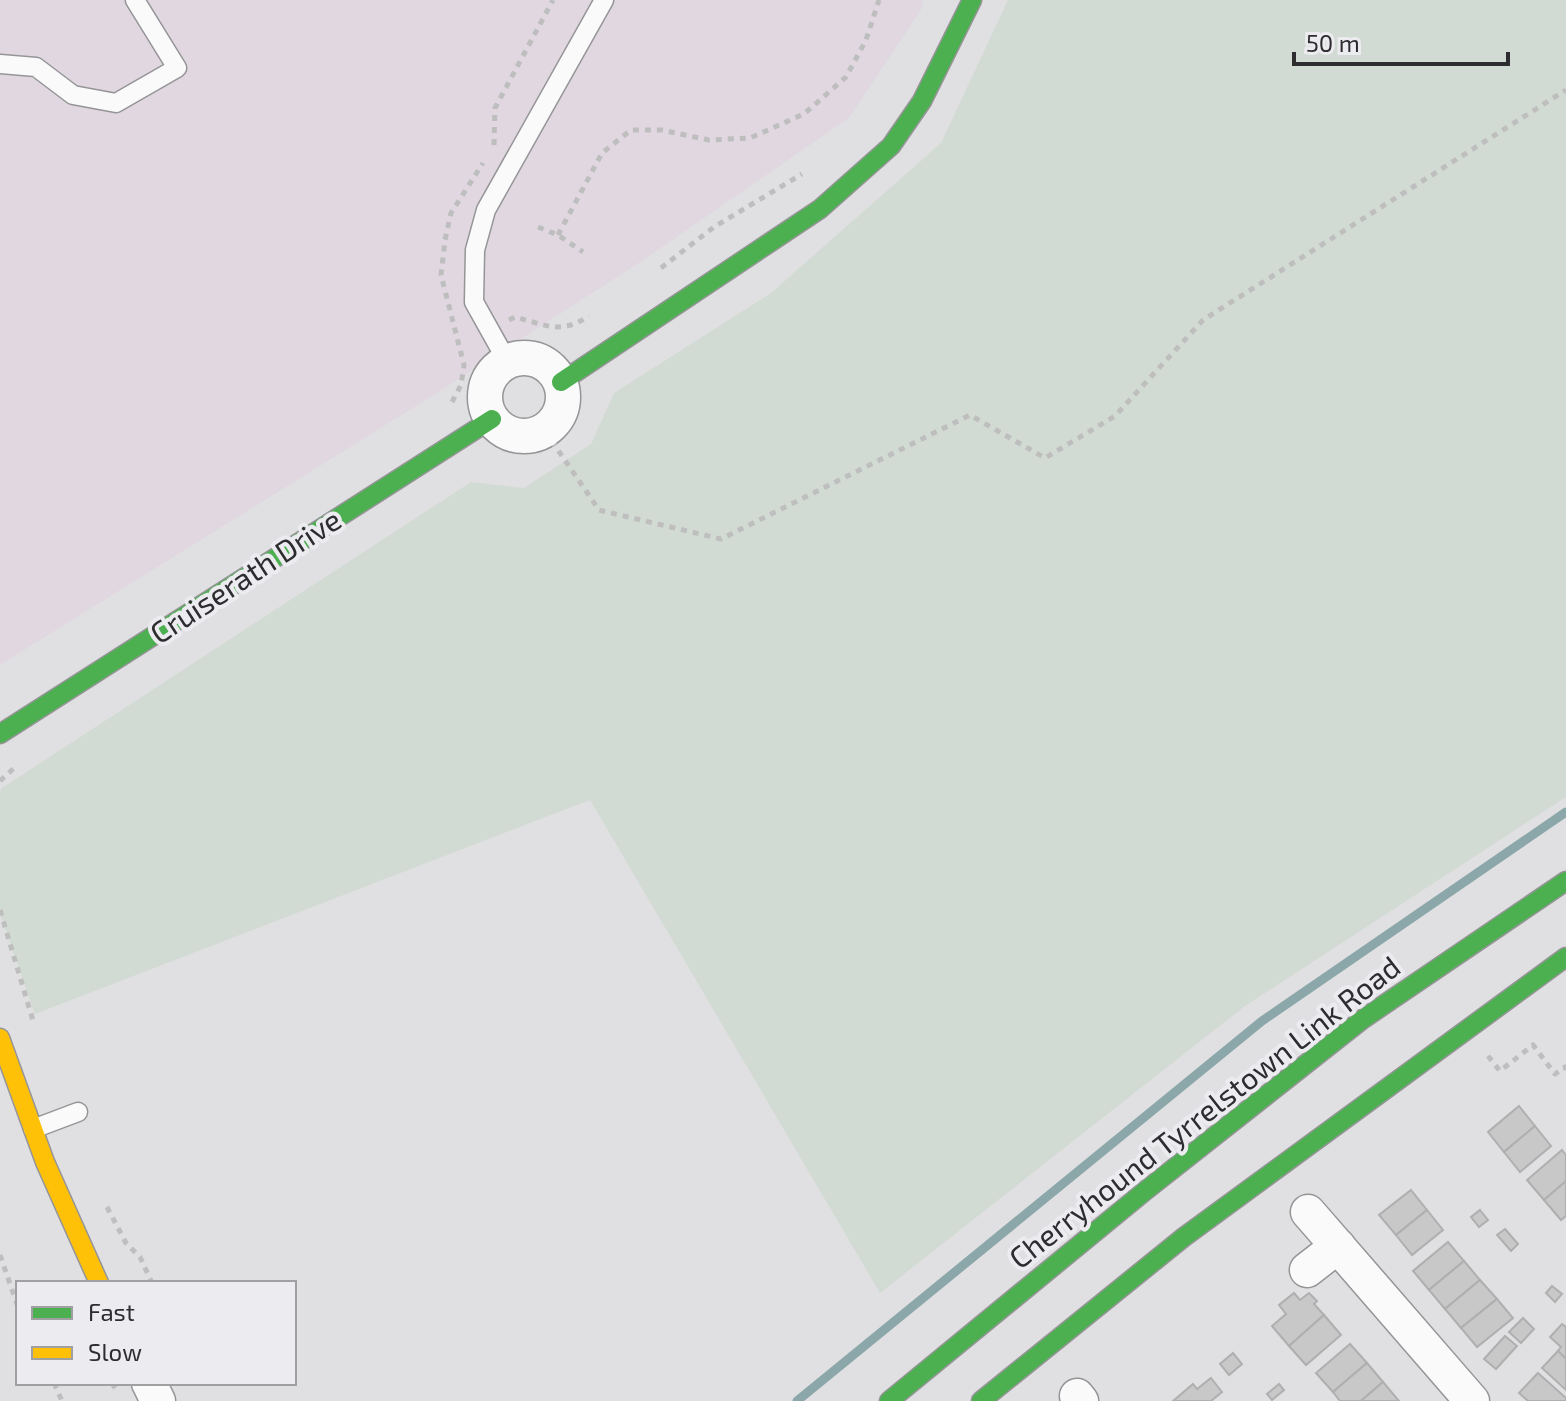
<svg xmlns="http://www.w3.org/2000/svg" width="1566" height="1401" viewBox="0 0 1566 1401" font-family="'Exo 2',sans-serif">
<rect width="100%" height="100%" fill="#e0e0e2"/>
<!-- industrial -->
<path fill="#e0d7e1" d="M0 0H923L921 10 849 118 639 263 437 393 0 665Z"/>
<!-- green -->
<path fill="#d2dbd3" d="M1008 0H1566V797L1245 1006 880 1293 590 800 35 1014 0 914V792L2 788 471 482 524 488 591 444 614 393 771 293 941 143Z"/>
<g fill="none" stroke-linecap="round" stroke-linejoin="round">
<!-- stream -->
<path stroke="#8ca7a9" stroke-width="9" d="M797 1401 1262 1021 1566 812"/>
</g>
<!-- building -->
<g fill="#c9c8c9" stroke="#b0afb0" stroke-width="2">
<path d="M1519 1106 1535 1126 1504 1152 1488 1132Z"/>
<path d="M1535 1126 1551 1146 1520 1172 1504 1152Z"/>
<path d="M1562 1150 1566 1155V1181L1544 1200 1527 1180Z"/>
<path d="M1566 1181V1216L1561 1220 1544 1200Z"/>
<path d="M1411 1190 1427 1210 1396 1235 1379 1215Z"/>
<path d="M1427 1210 1443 1230 1412 1255 1396 1235Z"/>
<path d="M1480 1210 1488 1220 1479 1227 1471 1217Z"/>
<path d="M1505 1229 1518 1244 1511 1251 1497 1235Z"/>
<path d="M1448 1242 1464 1261 1429 1290 1413 1271Z"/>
<path d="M1464 1261 1480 1280 1445 1309 1429 1290Z"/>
<path d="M1480 1280 1497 1299 1461 1328 1445 1309Z"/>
<path d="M1552 1286 1562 1294 1555 1302 1546 1293Z"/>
<path d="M1294 1293 1300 1300 1309 1293 1317 1301 1314 1304 1324 1315 1289 1346 1272 1326 1286 1314 1279 1305Z"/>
<path d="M1497 1299 1513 1318 1477 1347 1461 1328Z"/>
<path d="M1324 1315 1341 1335 1306 1365 1289 1346Z"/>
<path d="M1523 1318 1534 1329 1521 1343 1509 1332Z"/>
<path d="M1562 1324 1566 1327V1359L1558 1351 1561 1347 1550 1337Z"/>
<path d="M1505 1336 1517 1346 1496 1369 1484 1359Z"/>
<path d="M1350 1344 1367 1363 1333 1392 1316 1373Z"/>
<path d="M1558 1351 1566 1359V1390L1542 1368Z"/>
<path d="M1233 1353 1242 1364 1229 1375 1220 1364Z"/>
<path d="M1367 1363 1383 1382 1361 1401H1340L1333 1392Z"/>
<path d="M1538 1373 1566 1398V1401H1528L1519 1393Z"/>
<path d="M1211 1378 1222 1392 1211 1401H1173L1193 1384 1197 1389Z"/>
<path d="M1383 1382 1399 1401H1361Z"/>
<path d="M1279 1384 1284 1390 1272 1400 1267 1394Z"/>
</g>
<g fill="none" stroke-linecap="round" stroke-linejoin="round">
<defs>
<g id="lane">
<path d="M0 64 36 67 73 95 116 103 177 68 135 0"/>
<path d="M507 361 474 302 475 250 486 210 604 0"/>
<path d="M33 1129 78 1112"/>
</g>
<g id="street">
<circle cx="524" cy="397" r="39"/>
<path d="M1308 1212 1472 1401"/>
<path d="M1307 1270 1338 1246"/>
<path d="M149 1383 158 1401"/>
<path d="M1077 1396 1081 1401"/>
</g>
<g id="fast">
<path d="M561 382 820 209 891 146 922 101 972 0"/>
<path d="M0 734 492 419"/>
<path d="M889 1401 1145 1191 1363 1019 1566 881"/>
<path d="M981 1401 1184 1237 1566 957"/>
</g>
<path id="slow" d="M0 1038 45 1162 99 1283"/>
</defs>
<!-- lane casing -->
<use href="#lane" stroke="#959597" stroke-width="21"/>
<!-- street casing -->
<use href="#street" stroke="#959597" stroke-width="37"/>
<!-- fast casing -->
<use href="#fast" stroke="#959597" stroke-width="21"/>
<!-- slow casing -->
<use href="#slow" stroke="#959597" stroke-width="21"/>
<!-- path -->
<g stroke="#bebebf" stroke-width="5" stroke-dasharray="6 6" stroke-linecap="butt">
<path d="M494 145 495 108 553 0"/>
<path d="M538 227 558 235 583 252"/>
<path d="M558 235 602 153 631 130H662L709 140 750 138 804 114 846 77 866 40 879 0"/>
<path d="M661 268 714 227 802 174"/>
<path d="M509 320 515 317C546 325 560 335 589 316"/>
<path d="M452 402 461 385 464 365 441 275 445 240 451 213 483 163"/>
<path d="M545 431 599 510 721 539 970 415 1045 458 1115 416 1203 320 1566 90"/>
<path d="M0 781 15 767"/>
<path d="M0 910 34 1024"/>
<path d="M1488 1056 1500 1071 1533 1045 1555 1074 1565 1067 1566 1070"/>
<path d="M107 1207 126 1243 140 1257 152 1283"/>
<path d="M0 1255 18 1307"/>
<path d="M54 1383 62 1401"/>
<path d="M112 1383 118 1393"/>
</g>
<!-- lane -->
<use href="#lane" stroke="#fafafb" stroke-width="18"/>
<!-- street -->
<use href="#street" stroke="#fafafb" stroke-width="34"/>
<!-- fast -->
<use href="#fast" stroke="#4caf50" stroke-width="18"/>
<!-- slow -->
<use href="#slow" stroke="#ffc107" stroke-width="18"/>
</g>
<g text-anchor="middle" stroke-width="8" stroke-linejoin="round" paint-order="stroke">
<!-- street labels -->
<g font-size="30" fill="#2d2d2f" stroke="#ececf0">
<text transform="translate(246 577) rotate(-33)" y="10">Cruiserath Drive</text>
<text transform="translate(1205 1113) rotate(-38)" y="10">Cherryhound Tyrrelstown Link Road</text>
</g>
</g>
<!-- legend -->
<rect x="16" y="1281" width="280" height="104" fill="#ececf0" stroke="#a0a0a3" stroke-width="2"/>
<rect x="32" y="1307" width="40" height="12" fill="#4caf50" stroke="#a0a0a3" stroke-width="2"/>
<text x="88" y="1321" font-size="24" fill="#2d2d2f">Fast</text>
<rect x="32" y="1347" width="40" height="12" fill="#ffc107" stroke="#a0a0a3" stroke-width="2"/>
<text x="88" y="1361" font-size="24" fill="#2d2d2f">Slow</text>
<!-- scale -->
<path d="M1294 52v12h214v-12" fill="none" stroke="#2d2d2f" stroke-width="4"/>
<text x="1306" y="52" font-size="24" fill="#2d2d2f" stroke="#ececf0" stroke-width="6" paint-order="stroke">50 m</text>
</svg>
